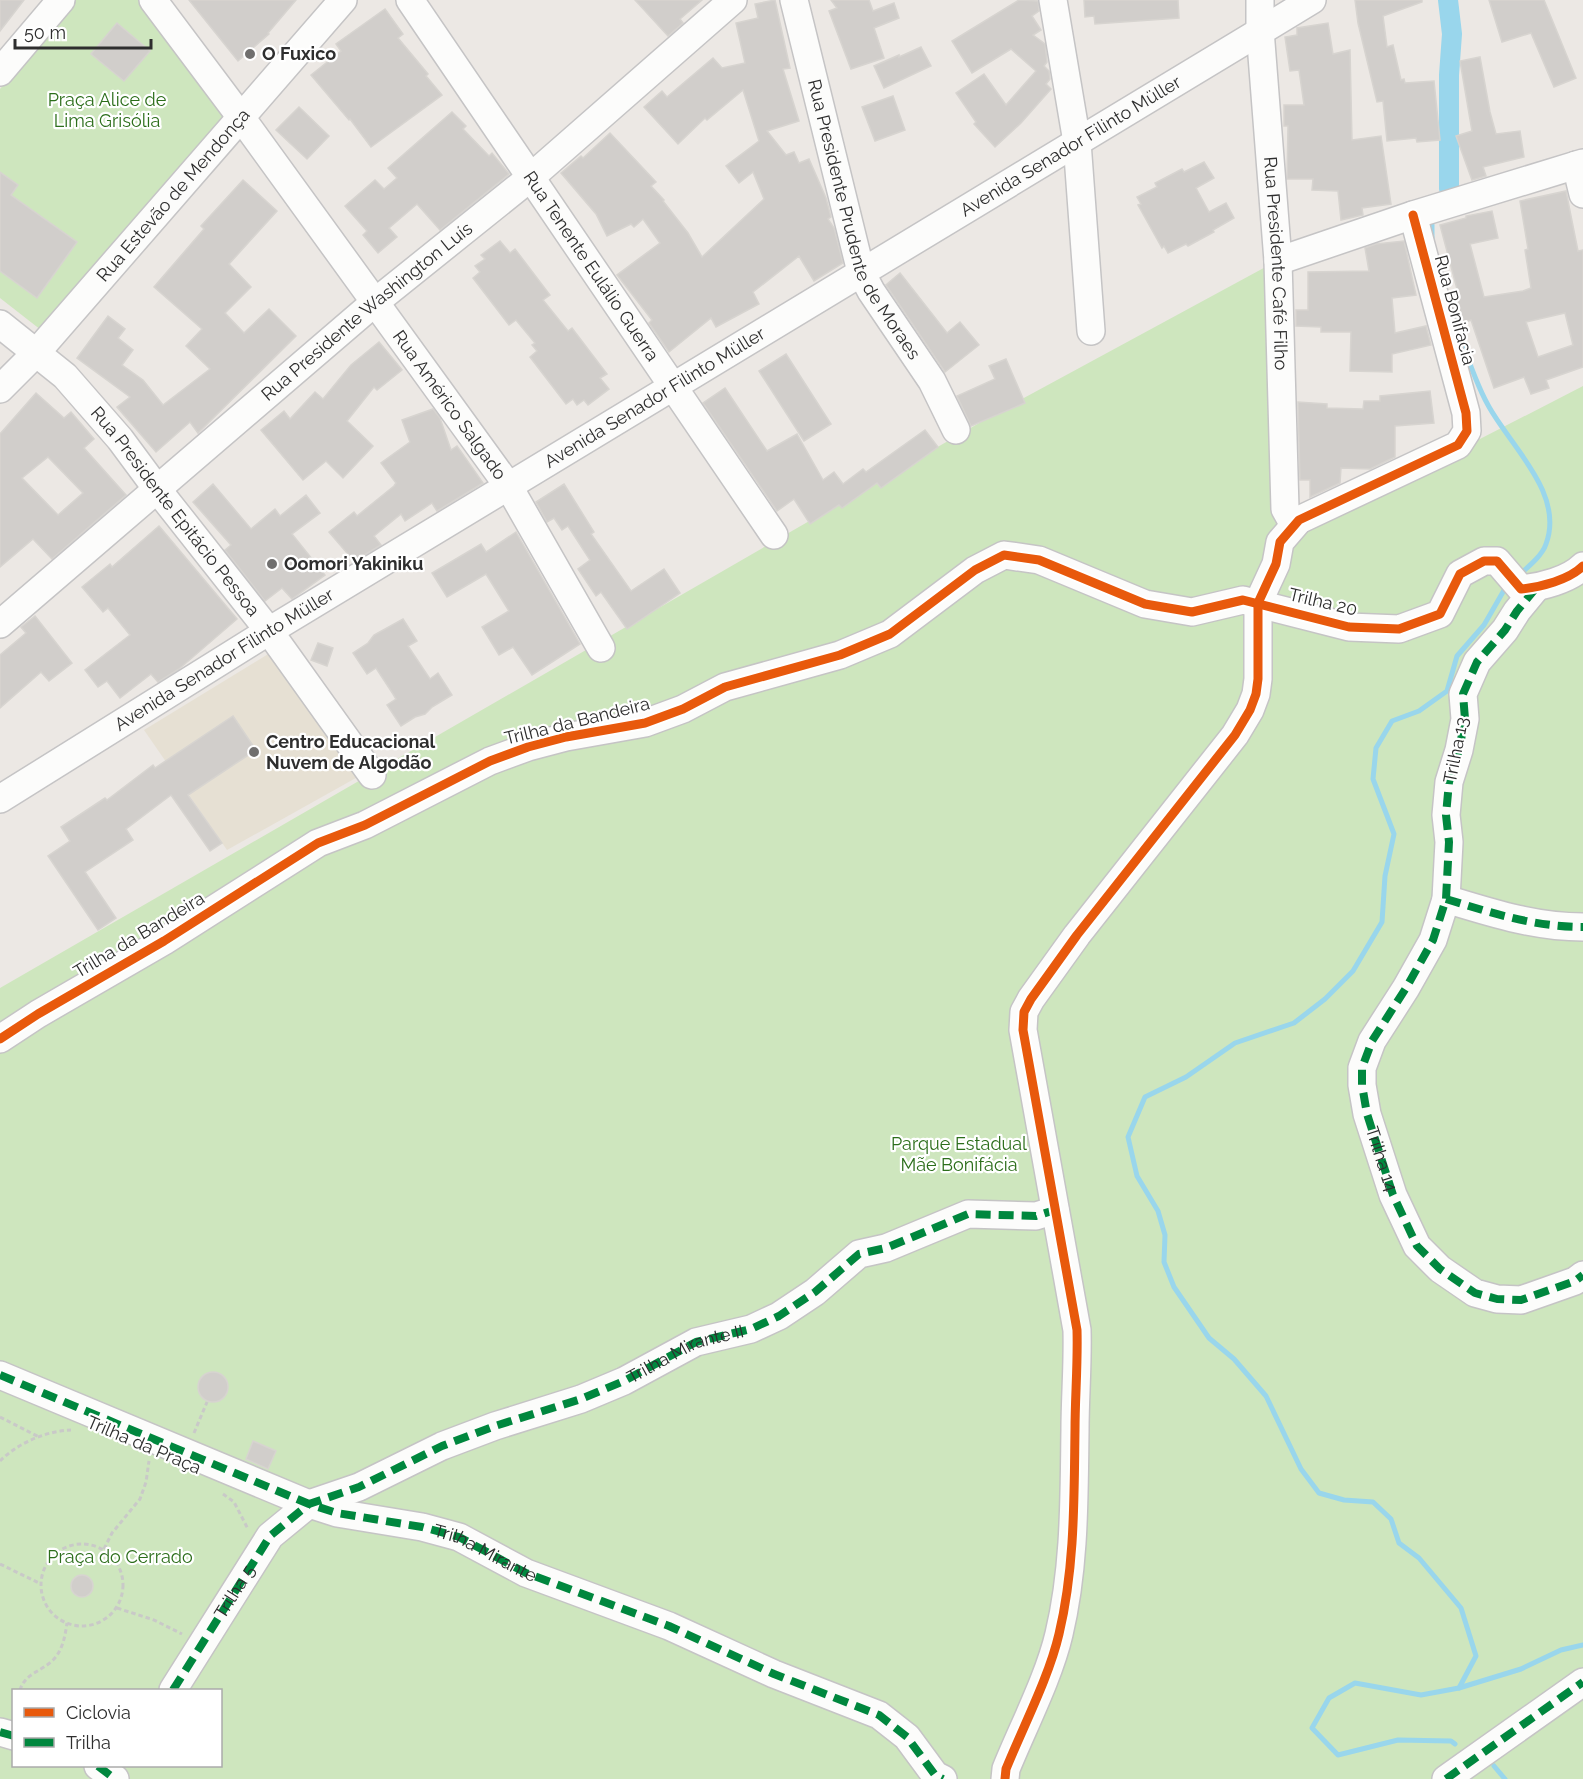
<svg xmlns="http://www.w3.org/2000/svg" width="1583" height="1779" viewBox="0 0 1583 1779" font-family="Raleway,sans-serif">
<rect width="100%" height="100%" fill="#ece8e4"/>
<!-- education -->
<path fill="#e6e0d3" d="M278 648 363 774 227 850 144 730Z"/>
<!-- green -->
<g fill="#cee6be" fill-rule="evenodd">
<path d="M74 0H142L227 115 41 330 0 298V89Z"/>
<path d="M1273 263 1280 542 1583 386V1779H0V988L1000 411ZM14 1690H220V1766H14Z"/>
</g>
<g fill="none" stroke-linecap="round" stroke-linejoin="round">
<!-- stream -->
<g stroke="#99d6ec" stroke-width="5">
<path d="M1432 225V241"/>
<path d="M1454 319C1464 347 1474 380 1488 405 1510 446 1565 493 1546 544 1542 556 1528 567 1519 575"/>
<path d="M1459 1688 1521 1669 1561 1650 1583 1645"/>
<path d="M1455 1744 1451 1741 1398 1740 1338 1755 1312 1728 1329 1698 1355 1683 1421 1695 1459 1688 1476 1656 1461 1608 1419 1558 1399 1543 1391 1519 1373 1502 1344 1500 1319 1493 1301 1469 1266 1396 1234 1359 1209 1338 1174 1287 1164 1262 1165 1235 1158 1211 1137 1176 1128 1137 1145 1097 1186 1077 1235 1043 1294 1023 1325 999 1353 971 1382 922 1385 876 1394 834 1373 779 1376 748 1392 721 1419 711 1447 691 1457 656 1484 625 1507 585"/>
<path d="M1494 1766 1505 1779"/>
</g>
<!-- canal -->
<path stroke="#99d6ec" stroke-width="20" d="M1448 0 1452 34 1449 75V189"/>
</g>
<!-- building -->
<g fill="#d1cecb" stroke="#d7d4d0" stroke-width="1.5" fill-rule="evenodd">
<path d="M0 0H24L0 31Z"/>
<path d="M189 0H296L268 33 269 34 238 61Z"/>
<path d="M635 0H702L680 19 683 23 668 36Z"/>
<path d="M775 0 790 68 783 69 799 121 767 131 786 155 794 152 799 163 809 159 826 198 831 217 828 219 834 228 843 263 814 281 799 256 753 292 759 304 716 327 711 318 669 352 649 323 652 320 617 275 660 243 643 219 634 227 631 224 607 236 596 214 561 173 581 156 583 158 610 133 656 182 651 186 664 200 663 201 688 233 702 257 764 199 753 172 739 183 726 166 759 141 743 90 707 120 705 118 678 144 644 107 662 91 667 97 713 58 722 68 745 63 736 23 758 18 755 4Z"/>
<path d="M831 0H869L873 11 894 3 899 18 874 28 884 58 851 69 829 11 837 8Z"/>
<path d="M1019 0 1038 1 1039 11 1032 16 1041 30 1033 35 1045 44 1047 62 1044 66 1049 71 1050 79 1046 84 1051 89 1021 123 995 147 974 124 976 122 956 93 984 74 1006 105 1036 71 1011 49 972 73 952 41Z"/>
<path d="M1084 0H1178L1179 18 1095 24 1094 16 1085 17Z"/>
<path d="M1355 0H1422V2L1383 16 1387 47 1393 45 1401 80 1404 79 1405 83 1434 81 1440 140 1417 142 1416 138 1387 141 1383 101 1377 102 1358 23Z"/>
<path d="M1489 0H1544L1576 78 1554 87 1531 33 1502 42Z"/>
<path d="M385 9 403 34 398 38 428 74 426 76 442 95 371 147 350 119 349 120 311 75 341 51 336 44Z"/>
<path d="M117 23 150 51 124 81 91 54Z"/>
<path d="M1328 23 1333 54 1350 50 1352 140 1381 136 1391 204 1362 208 1363 215 1341 220 1338 191 1312 190 1313 179H1287L1288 126H1284V105H1304L1299 70 1290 71 1285 37 1297 35V28Z"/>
<path d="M921 47 931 66 884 88 874 66 899 55V57Z"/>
<path d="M1480 57 1490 112 1496 134 1520 131 1524 157 1483 167 1486 176 1472 180 1456 136 1472 131 1460 61Z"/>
<path d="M893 96 905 130 875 141 862 107Z"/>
<path d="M299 107 329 136 307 159 276 130Z"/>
<path d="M452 112 466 126 463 129 489 156 492 153 509 174 440 230 417 204 389 228 397 237 378 253 363 235 367 231 345 206 375 180 384 189 397 178 388 168Z"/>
<path d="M1204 162 1214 178 1196 188 1209 212 1226 203 1234 218 1213 230 1214 232 1188 246 1186 244 1168 253 1164 246 1162 248 1138 205 1141 204 1137 197 1157 187 1155 183 1182 169 1184 172Z"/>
<path d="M0 172 18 185 11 195 77 242 37 298 0 271Z"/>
<path d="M243 180 277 211 229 264 251 287 225 313 244 333 269 309 296 336 198 433 190 422 156 452 117 407 130 397 77 358 108 316 125 329 118 338 133 350 122 365 143 380 163 405 210 369 186 346 202 329 154 287 204 229 201 226Z"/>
<path d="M1566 191 1578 251 1583 250V367L1546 380 1549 388 1531 394 1524 377 1494 388 1471 320 1463 323 1451 291 1457 289 1440 225 1466 218V216L1492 211 1498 238 1470 244 1484 297 1523 291 1531 288 1525 250 1528 249 1520 201ZM1565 313 1573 345 1538 357 1526 322Z"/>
<path d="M500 241 510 253 515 249 550 295 543 300 568 331 572 328 607 374 600 378 609 389 588 405 584 400 577 405 573 399 566 404 530 357 537 351 532 345 535 343 516 320 509 325 473 278 480 272 475 266 485 259 481 255Z"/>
<path d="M1404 241 1416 295 1392 298 1395 333 1426 326 1431 345 1392 354V372L1350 371 1351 332H1321V327L1296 326V310H1308V272L1369 271 1365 248 1376 244Z"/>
<path d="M900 273 947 333 960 322 979 345 945 372 886 285Z"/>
<path d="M379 342 402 370 377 390 374 387 347 421 373 446 343 478 326 461 303 480 261 430 284 411 290 419 315 392 323 399 351 365Z"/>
<path d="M786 354 831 424 804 441 759 371Z"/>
<path d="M1006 359 1025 403 971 426 957 396 995 379 989 366Z"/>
<path d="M725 388 767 451 797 434 823 480 834 472 843 484 863 469 866 472 925 430 938 447 881 488 877 483 842 508 839 505 810 524 794 499 777 511 703 403Z"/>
<path d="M1430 391 1434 423 1395 426V457L1370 469 1341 468 1340 483 1310 497V480H1300L1298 402 1327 404V408L1363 409 1364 401H1380V396Z"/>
<path d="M36 393 64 418 71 412 94 439 84 448 126 495 52 559 33 539 0 567V434ZM48 457 83 493 58 515 22 478Z"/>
<path d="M433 409 440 418 451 450 457 446 483 483 437 511 432 503 405 521 401 514 374 536 381 545 354 561 329 532 354 512 357 516 394 486 396 483 381 463 410 442 402 420Z"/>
<path d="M213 484 251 529 275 509 280 516 306 495 320 513 292 534 325 575 292 599 282 588 265 601 225 550 231 545 193 502Z"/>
<path d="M564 484 594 532 591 534 631 591 664 569 680 593 627 629 601 592 596 596 578 569 590 560 568 526 562 530 554 518 547 522 536 502Z"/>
<path d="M159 526 237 619 179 669 158 682 151 674 120 698 107 681 98 687 85 670 130 635 108 608 103 612 82 587 110 564 112 567Z"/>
<path d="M516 532 580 644 532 675 513 647 499 655 482 627 509 611 486 574 447 597 432 573 481 544 486 552Z"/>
<path d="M35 616 72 663 49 681 41 672 0 708V655L26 633 21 627Z"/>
<path d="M403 619 417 641 408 646 430 679 438 673 452 695 432 707 425 714 415 717 401 726 387 705 396 699 393 694 376 668 367 674 353 653 368 643 374 635Z"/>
<path d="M318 643 333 648 327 666 311 660Z"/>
<path d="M233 716 256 750 188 795 222 843 210 851 171 795 126 829 133 840 85 872 116 918 98 930 48 856 70 841 61 827 105 798 107 800 153 765 155 768Z"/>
<circle cx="213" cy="1387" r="15"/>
<path d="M253 1441 276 1451 268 1469 246 1459Z"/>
<circle cx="82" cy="1586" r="11"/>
</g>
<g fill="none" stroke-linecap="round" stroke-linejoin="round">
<defs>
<g id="minor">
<path id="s1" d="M153 0 240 116 509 487 601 648"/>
<path id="s2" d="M410 0 774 535"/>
<path id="s3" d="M794 0 861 272 871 291 932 381 956 430"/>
<path d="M1053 0 1077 142 1091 331"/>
<path id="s4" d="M1260 0V30L1278 261 1285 509 1290 518 1299 520"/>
<path d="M0 72 61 0"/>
<path d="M1576 165 1583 194"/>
<path d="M1278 261 1413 215 1583 163"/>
<path id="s5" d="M0 324 65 376 120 439 157 489 269 631 372 775"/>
<path id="s6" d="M0 389 36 353 343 0"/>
<path id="s7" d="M1536 588 1517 611 1505 630 1477 662 1463 694 1465 719 1459 750 1449 782 1446 815 1449 842 1446 899 1433 940 1406 988 1372 1041 1362 1068V1085L1367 1114 1393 1195 1417 1246 1440 1269 1475 1293 1497 1299 1521 1300 1575 1281 1583 1275"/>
<path id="s8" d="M0 624 374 303 531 177 733 0"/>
<path id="s9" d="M0 799 269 631 1312 0"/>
<path d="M1446 899C1492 913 1535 927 1583 927"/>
<path d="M0 1039 38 1014 164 941 318 843 365 825 490 761 528 747 566 737 645 723 683 709 725 687 840 655 890 634 975 570 1004 555 1039 560 1145 604 1192 612 1243 600 1349 627 1399 629 1440 614 1460 574 1484 561H1497L1521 589C1541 587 1569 580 1583 566"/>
<path d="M0 1375 309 1504 337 1513 422 1527 459 1537 526 1573 669 1626 774 1674 879 1715 907 1737 935 1775 943 1779"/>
<path id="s10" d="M173 1690 270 1536 309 1504 359 1487 442 1446 495 1426 581 1399 624 1381 696 1342 751 1329 779 1316 815 1292 859 1254 886 1248 968 1214 1036 1216 1055 1210"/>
<path d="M0 1732 14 1736"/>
<path d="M98 1766 115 1779"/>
<path d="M1005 1779 1006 1769C1023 1727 1049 1677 1059 1634 1075 1567 1074 1498 1075 1430 1075 1397 1078 1364 1077 1330L1023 1030 1024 1012 1031 999 1077 935 1235 735 1250 710 1256 694 1258 679V603L1276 564 1280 542 1299 520 1458 445 1467 431 1466 413 1413 215"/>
<path d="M1446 1779 1583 1682"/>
</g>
</defs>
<!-- minor casing -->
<use href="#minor" stroke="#c5c4c5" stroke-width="30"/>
<!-- path -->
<g stroke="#c9c9c8" stroke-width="3" stroke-dasharray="4.5 3" stroke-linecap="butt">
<path d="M0 1417 39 1437"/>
<path d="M194 1433 207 1402"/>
<path d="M0 1461C18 1443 46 1431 71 1430"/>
<path d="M223 1494 234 1502 248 1529"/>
<circle cx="82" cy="1585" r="41"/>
<path d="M104 1549 112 1533 140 1499 146 1482 149 1461"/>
<path d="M0 1564 39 1583"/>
<path d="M117 1608 154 1620 182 1634"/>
<path d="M20 1690C25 1673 43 1671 54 1659 63 1649 65 1636 67 1623"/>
</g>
<!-- minor -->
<use href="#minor" stroke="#fcfcfb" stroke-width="27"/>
<!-- quiet -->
<g stroke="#00873e" stroke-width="8" stroke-dasharray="15 8" stroke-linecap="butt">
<path d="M1536 588 1517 611 1505 630 1477 662 1463 694 1465 719 1459 750 1449 782 1446 815 1449 842 1446 899 1433 940 1406 988 1372 1041 1362 1068V1085L1367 1114 1393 1195 1417 1246 1440 1269 1475 1293 1497 1299 1521 1300 1575 1281 1583 1275"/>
<path d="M1446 899C1492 913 1535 927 1583 927"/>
<path id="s11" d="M0 1375 309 1504 337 1513 422 1527 459 1537 526 1573 669 1626 774 1674 879 1715 907 1737 935 1775 943 1779"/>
<path d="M173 1690 270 1536 309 1504 359 1487 442 1446 495 1426 581 1399 624 1381 696 1342 751 1329 779 1316 815 1292 859 1254 886 1248 968 1214 1036 1216 1055 1210"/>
<path d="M0 1732 14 1736"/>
<path d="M98 1766 115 1779"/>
<path d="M1446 1779 1583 1682"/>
</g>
<defs>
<g id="cycleway">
<path d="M0 1039 38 1014 164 941 318 843 365 825 490 761 528 747 566 737 645 723 683 709 725 687 840 655 890 634 975 570 1004 555 1039 560 1145 604 1192 612 1243 600 1349 627 1399 629 1440 614 1460 574 1484 561H1497L1521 589C1541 587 1569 580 1583 566"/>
<path d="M1005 1779 1006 1769C1023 1727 1049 1677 1059 1634 1075 1567 1074 1498 1075 1430 1075 1397 1078 1364 1077 1330L1023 1030 1024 1012 1031 999 1077 935 1235 735 1250 710 1256 694 1258 679V603L1276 564 1280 542 1299 520 1458 445 1467 431 1466 413 1413 215"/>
</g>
</defs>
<!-- cycleway casing -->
<use href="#cycleway" stroke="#fff" stroke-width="13"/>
<!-- cycleway -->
<use href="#cycleway" stroke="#e8590c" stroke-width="9"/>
</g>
<!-- markers -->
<g fill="#706f6e" stroke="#fff" stroke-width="2">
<circle cx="250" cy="54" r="6"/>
<circle cx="272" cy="564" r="6"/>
<circle cx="254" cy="752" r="6"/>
</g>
<g text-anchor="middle" stroke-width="4.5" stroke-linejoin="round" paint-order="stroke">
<!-- poi labels -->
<g font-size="18" font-weight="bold" fill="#2e2e2e" stroke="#fff" text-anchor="start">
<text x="262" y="60">O Fuxico</text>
<text x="284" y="570">Oomori Yakiniku</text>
<text x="266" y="748">Centro Educacional<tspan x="266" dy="21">Nuvem de Algodão</tspan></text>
</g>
<!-- park labels -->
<g font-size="18" fill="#2c6e1b" stroke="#fff">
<text x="107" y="106">Praça Alice de<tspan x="107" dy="21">Lima Grisólia</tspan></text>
<text x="959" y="1150">Parque Estadual<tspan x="959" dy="21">Mãe Bonifácia</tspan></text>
<text x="120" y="1563">Praça do Cerrado</text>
</g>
<!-- street labels -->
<g font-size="18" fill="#2e2e2e" stroke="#fff">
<text dy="6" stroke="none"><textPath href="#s9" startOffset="1254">Avenida Senador Filinto Müller</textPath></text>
<text dy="6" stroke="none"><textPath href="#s6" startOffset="260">Rua Estevão de Mendonça</textPath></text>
<text dy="6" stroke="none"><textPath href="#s3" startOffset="232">Rua Presidente Prudente de Moraes</textPath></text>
<text dy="6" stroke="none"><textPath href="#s4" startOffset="264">Rua Presidente Café Filho</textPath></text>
<text dy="6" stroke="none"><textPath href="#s2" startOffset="322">Rua Tenente Eulálio Guerra</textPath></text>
<text transform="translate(1455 310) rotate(75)" y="6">Rua Bonifacia</text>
<text dy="6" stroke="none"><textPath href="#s8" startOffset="482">Rua Presidente Washington Luís</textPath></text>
<text dy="6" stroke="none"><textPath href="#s9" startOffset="768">Avenida Senador Filinto Müller</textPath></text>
<text dy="6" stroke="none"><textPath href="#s1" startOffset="502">Rua Américo Salgado</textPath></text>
<text dy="6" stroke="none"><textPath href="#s5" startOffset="258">Rua Presidente Epitácio Pessoa</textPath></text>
<text transform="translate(1323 602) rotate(13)" y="6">Trilha 20</text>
<text dy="6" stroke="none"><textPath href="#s9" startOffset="264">Avenida Senador Filinto Müller</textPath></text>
<text transform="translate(577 721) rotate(-14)" y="6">Trilha da Bandeira</text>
<text transform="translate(1456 750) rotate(-79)" y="6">Trilha 13</text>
<text transform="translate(139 935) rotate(-31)" y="6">Trilha da Bandeira</text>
<text dy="6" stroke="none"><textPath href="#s7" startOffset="621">Trilha 14</textPath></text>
<text dy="6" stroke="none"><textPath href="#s10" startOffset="639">Trilha Mirante II</textPath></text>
<text transform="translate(144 1445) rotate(23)" y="6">Trilha da Praça</text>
<text dy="6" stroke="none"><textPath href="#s11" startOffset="519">Trilha Mirante</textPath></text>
<text dy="6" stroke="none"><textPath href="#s10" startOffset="116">Trilha 5</textPath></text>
</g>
</g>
<!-- legend -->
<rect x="12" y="1689" width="210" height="78" fill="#ffffff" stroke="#ababab" stroke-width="1.5"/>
<rect x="24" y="1708" width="30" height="9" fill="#e8590c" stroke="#ababab" stroke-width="1.5"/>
<text x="66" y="1719" font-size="18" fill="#2e2e2e">Ciclovia</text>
<rect x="24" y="1738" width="30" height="9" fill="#00873e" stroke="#ababab" stroke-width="1.5"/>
<text x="66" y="1749" font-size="18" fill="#2e2e2e">Trilha</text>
<!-- scale -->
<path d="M15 39v9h136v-9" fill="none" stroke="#2e2e2e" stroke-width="3"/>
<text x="24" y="39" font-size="18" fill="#2e2e2e" stroke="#ffffff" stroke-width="4.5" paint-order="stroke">50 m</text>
</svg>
